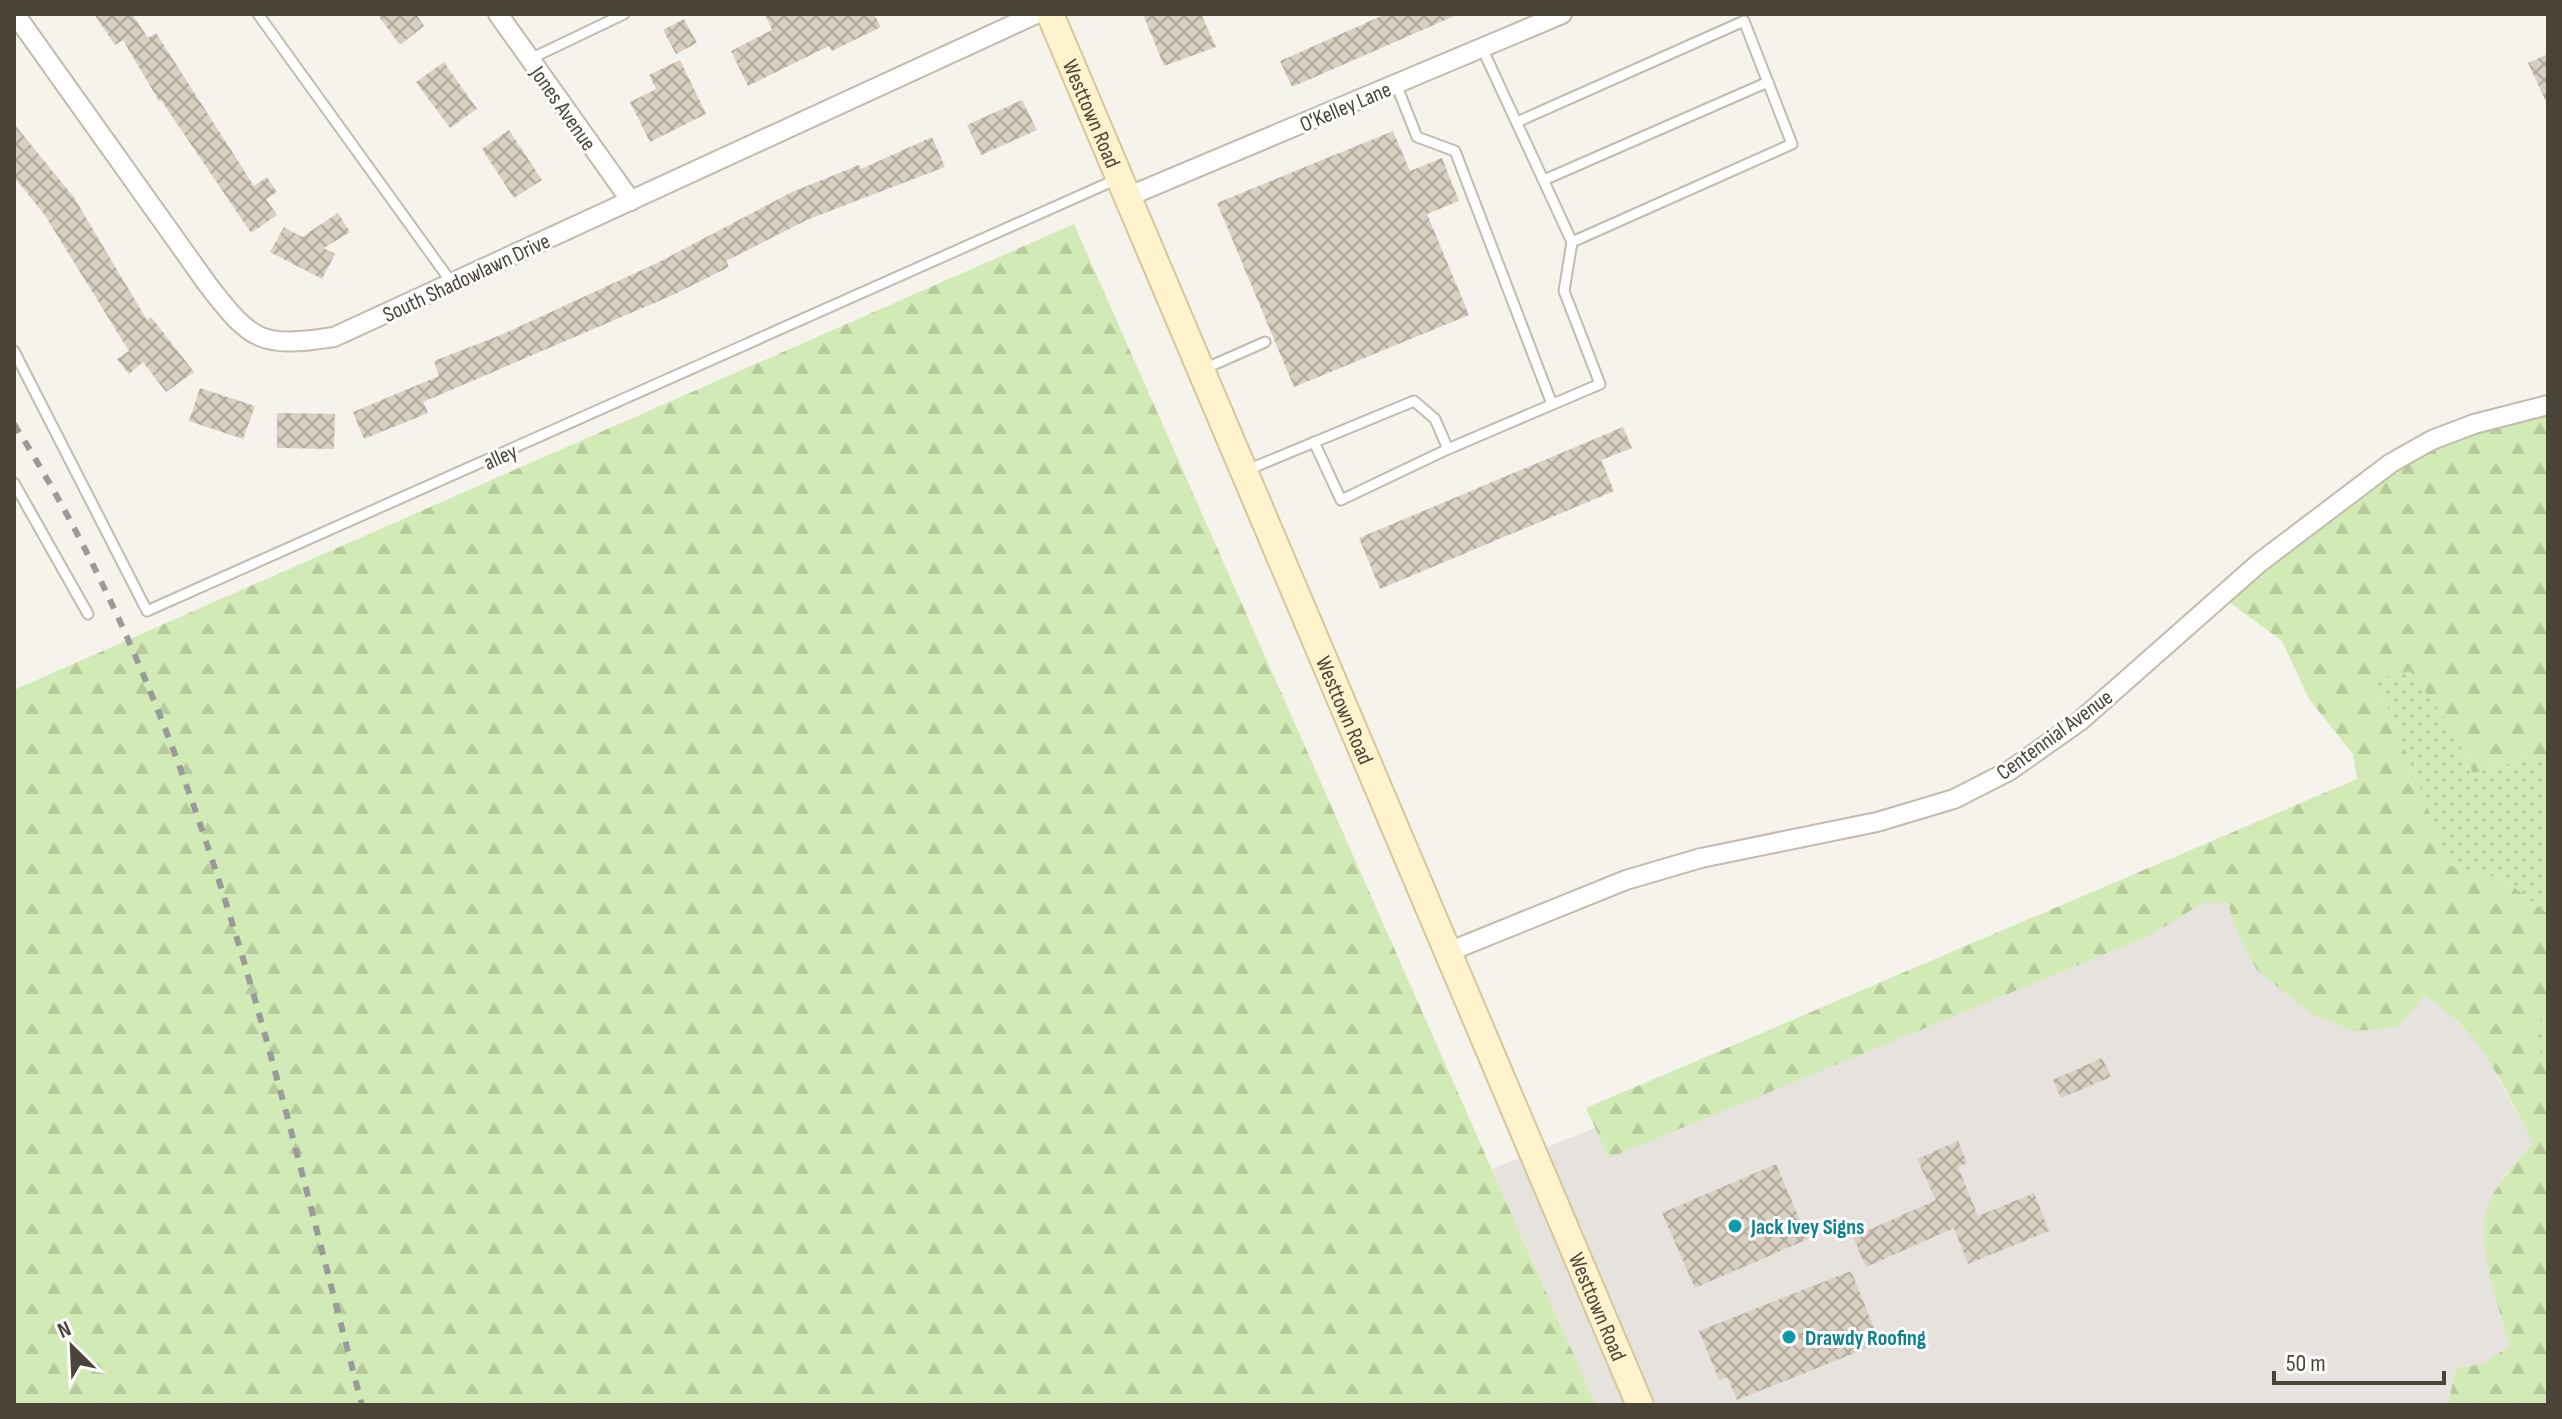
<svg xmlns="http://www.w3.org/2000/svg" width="2562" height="1419" viewBox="0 0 2562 1419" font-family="'Sofia Sans Condensed',sans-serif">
<defs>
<pattern id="grass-dots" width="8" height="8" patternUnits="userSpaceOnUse" patternTransform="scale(2)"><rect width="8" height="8" fill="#d2eab5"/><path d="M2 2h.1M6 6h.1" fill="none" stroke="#b6ca9c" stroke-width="1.8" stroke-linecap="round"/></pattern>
<pattern id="forest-firs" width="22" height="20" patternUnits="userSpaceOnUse" patternTransform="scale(2)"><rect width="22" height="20" fill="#d2eab5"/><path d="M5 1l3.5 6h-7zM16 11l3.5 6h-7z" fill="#b6ca9c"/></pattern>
<pattern id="building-cross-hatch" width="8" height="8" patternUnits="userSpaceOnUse" patternTransform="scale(2)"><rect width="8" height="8" fill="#d8cfc1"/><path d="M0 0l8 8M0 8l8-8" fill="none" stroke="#b1aa9e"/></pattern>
</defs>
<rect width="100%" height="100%" fill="#f6f3ec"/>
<!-- industrial -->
<path fill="#e6e2dd" d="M2203 903H2228L2237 932 2257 970 2310 1013 2353 1031 2422 996 2443 1006 2482 1048 2533 1143 2503 1177 2494 1295 2510 1346 2483 1364 2456 1368 2448 1405H1596L1492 1169 1595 1128 1610 1157 2149 936Z"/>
<!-- grass -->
<g fill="url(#grass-dots)">
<path d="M2410 670 2451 726 2473 773 2548 754V914L2504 879 2451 868 2389 709 2370 680Z"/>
<path d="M2548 1008V1071L2532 1033Z"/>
</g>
<!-- forest -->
<g fill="url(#forest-firs)">
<path d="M1074 224 1596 1405H14V690Z"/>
<path d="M2548 405V754L2473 773 2451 727 2410 671 2371 681 2389 709 2451 867 2504 879 2548 914V1008L2532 1033 2548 1071V1405H2448L2456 1368 2483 1364 2510 1346C2499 1310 2482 1260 2484 1223 2485 1196 2516 1162 2533 1143 2504 1089 2480 1026 2423 996L2398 1027 2353 1031 2310 1013 2257 970 2237 932 2228 903H2203L2149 936 1609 1158 1586 1108 2357 779 2353 754 2309 699 2282 641 2221 596 2391 463Z"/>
</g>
<!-- building -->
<g fill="url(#building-cross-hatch)">
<path d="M94 14H132L148 38 156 33 254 186 267 177 277 192 266 199 277 215 251 233 161 100 159 101 123 40 115 45Z"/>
<path d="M377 14H416L424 26 400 45Z"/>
<path d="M765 14H874L881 27 832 51 829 46 748 86 731 51 772 30Z"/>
<path d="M1143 14H1201L1216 47 1164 66Z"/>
<path d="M1386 14H1459L1292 87 1280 61Z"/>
<path d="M684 19 697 43 676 54 663 30Z"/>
<path d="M2548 54V106L2528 63Z"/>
<path d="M680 60 706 114 650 142 630 102 656 89 649 75Z"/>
<path d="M444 62 477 109 450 128 416 82Z"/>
<path d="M1022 100 1037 130 981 155 967 125Z"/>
<path d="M14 124 73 196 147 320 151 317 194 372 166 392 143 362 129 374 117 359 129 351 44 214 14 177Z"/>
<path d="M509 130 542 180 514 198 482 149Z"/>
<path d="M1393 131 1410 171 1442 158 1459 201 1427 214 1469 315 1294 387 1217 203Z"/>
<path d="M932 137 945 167 809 219 726 261 729 267 673 295 423 402 428 413 364 439 353 412 439 376 434 361 503 334 657 263 792 192 859 165 861 169Z"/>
<path d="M338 213 350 232 324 248 335 254 322 279 270 252 284 227 302 237Z"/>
<path d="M200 388 255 406 243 439 189 421Z"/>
<path d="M277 413 335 414 334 449 277 448Z"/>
<path d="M1623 427 1632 448 1601 460 1614 491 1380 589 1359 538Z"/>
<path d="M2102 1058 2111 1077 2061 1098 2053 1080Z"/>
<path d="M1958 1141 1967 1163 1958 1167 1978 1216 2034 1193 2049 1231 1968 1264 1954 1228 1866 1267 1853 1237 1936 1200 1917 1159Z"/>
<path d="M1776 1164 1808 1239 1695 1288 1662 1213Z"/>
<path d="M1851 1271 1880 1343 1737 1400 1727 1377 1719 1380 1699 1331Z"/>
</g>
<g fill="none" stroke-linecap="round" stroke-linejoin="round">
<defs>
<g id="lane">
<path d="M258 14 452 283"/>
<path d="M530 59 624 14"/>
<path d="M1396 84 1417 137 1455 151 1552 404"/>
<path d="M1517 122 1744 21 1792 144 1572 242"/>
<path d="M1544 180 1768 82"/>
<path d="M14 351 147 611 1115 180"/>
<path d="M1204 369 1265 342"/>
<path d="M1448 449 1600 384 1564 291 1572 242 1482 48"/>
<path d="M1247 470 1414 401 1435 419 1448 449 1341 500 1314 442"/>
<path d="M14 483 88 614"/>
</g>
<g id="street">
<path d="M15 14 208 285C252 342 261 348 334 337L1036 14"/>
<path d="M498 14 631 201"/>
<path d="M1127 197 1562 14"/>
<path d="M1448 952 1626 880 1701 858 1877 822 1954 799 2009 771 2080 721 2259 563 2391 463 2432 440 2474 424 2548 405"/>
</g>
<g id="secondary">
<path id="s1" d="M1050 14 1640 1405"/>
</g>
</defs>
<!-- lane casing -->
<use href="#lane" stroke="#c2bbae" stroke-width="13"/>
<!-- street casing -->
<use href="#street" stroke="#c2bbae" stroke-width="22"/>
<!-- secondary casing -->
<use href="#secondary" stroke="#d6c79b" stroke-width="30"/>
<!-- lane -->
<use href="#lane" stroke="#fff" stroke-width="9"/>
<!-- street -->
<use href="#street" stroke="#fff" stroke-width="18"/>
<!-- secondary -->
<use href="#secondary" stroke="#fff3cd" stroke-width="26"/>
<!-- rail -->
<path stroke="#9a9a9a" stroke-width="6" stroke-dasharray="10 10" stroke-linecap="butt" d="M14 424C202 722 273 1069 362 1405"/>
</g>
<!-- markers -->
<g fill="#0f9aa8" stroke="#fff" stroke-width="3">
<circle cx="1735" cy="1226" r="8"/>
<circle cx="1789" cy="1337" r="8"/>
</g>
<g text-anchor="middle" stroke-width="6" stroke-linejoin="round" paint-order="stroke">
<!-- street labels -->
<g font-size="22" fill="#4b4439" stroke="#fff">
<text transform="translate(1345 106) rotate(-23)" y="8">O'Kelley Lane</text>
<text transform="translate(564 108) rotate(55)" y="8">Jones Avenue</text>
<text dy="8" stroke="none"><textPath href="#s1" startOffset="108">Westtown Road</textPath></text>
<text transform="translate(466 277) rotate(-25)" y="8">South Shadowlawn Drive</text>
<text transform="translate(500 456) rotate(-24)" y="8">alley</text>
<text dy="8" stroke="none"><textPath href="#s1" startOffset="756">Westtown Road</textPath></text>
<text transform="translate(2054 734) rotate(-36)" y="8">Centennial Avenue</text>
<text dy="8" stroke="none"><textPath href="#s1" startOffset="1404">Westtown Road</textPath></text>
</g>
<!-- culture labels -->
<g font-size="22" font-weight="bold" fill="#0d838f" stroke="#fff" text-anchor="start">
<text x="1751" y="1234">Jack Ivey Signs</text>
<text x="1805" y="1345">Drawdy Roofing</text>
</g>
</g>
<!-- border -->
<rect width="2562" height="1419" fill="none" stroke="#4b4439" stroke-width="32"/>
<!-- north arrow -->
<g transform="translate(72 1347) rotate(336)" stroke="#ffffff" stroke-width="6" paint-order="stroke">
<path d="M0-6L14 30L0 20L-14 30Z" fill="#4b4439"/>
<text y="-12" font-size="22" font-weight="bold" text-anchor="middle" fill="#4b4439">N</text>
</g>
<!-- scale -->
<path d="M2274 1371v12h170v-12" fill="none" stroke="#4b4439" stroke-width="4"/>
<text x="2286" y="1371" font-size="24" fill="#4b4439" stroke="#ffffff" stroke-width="6" paint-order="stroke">50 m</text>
</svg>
